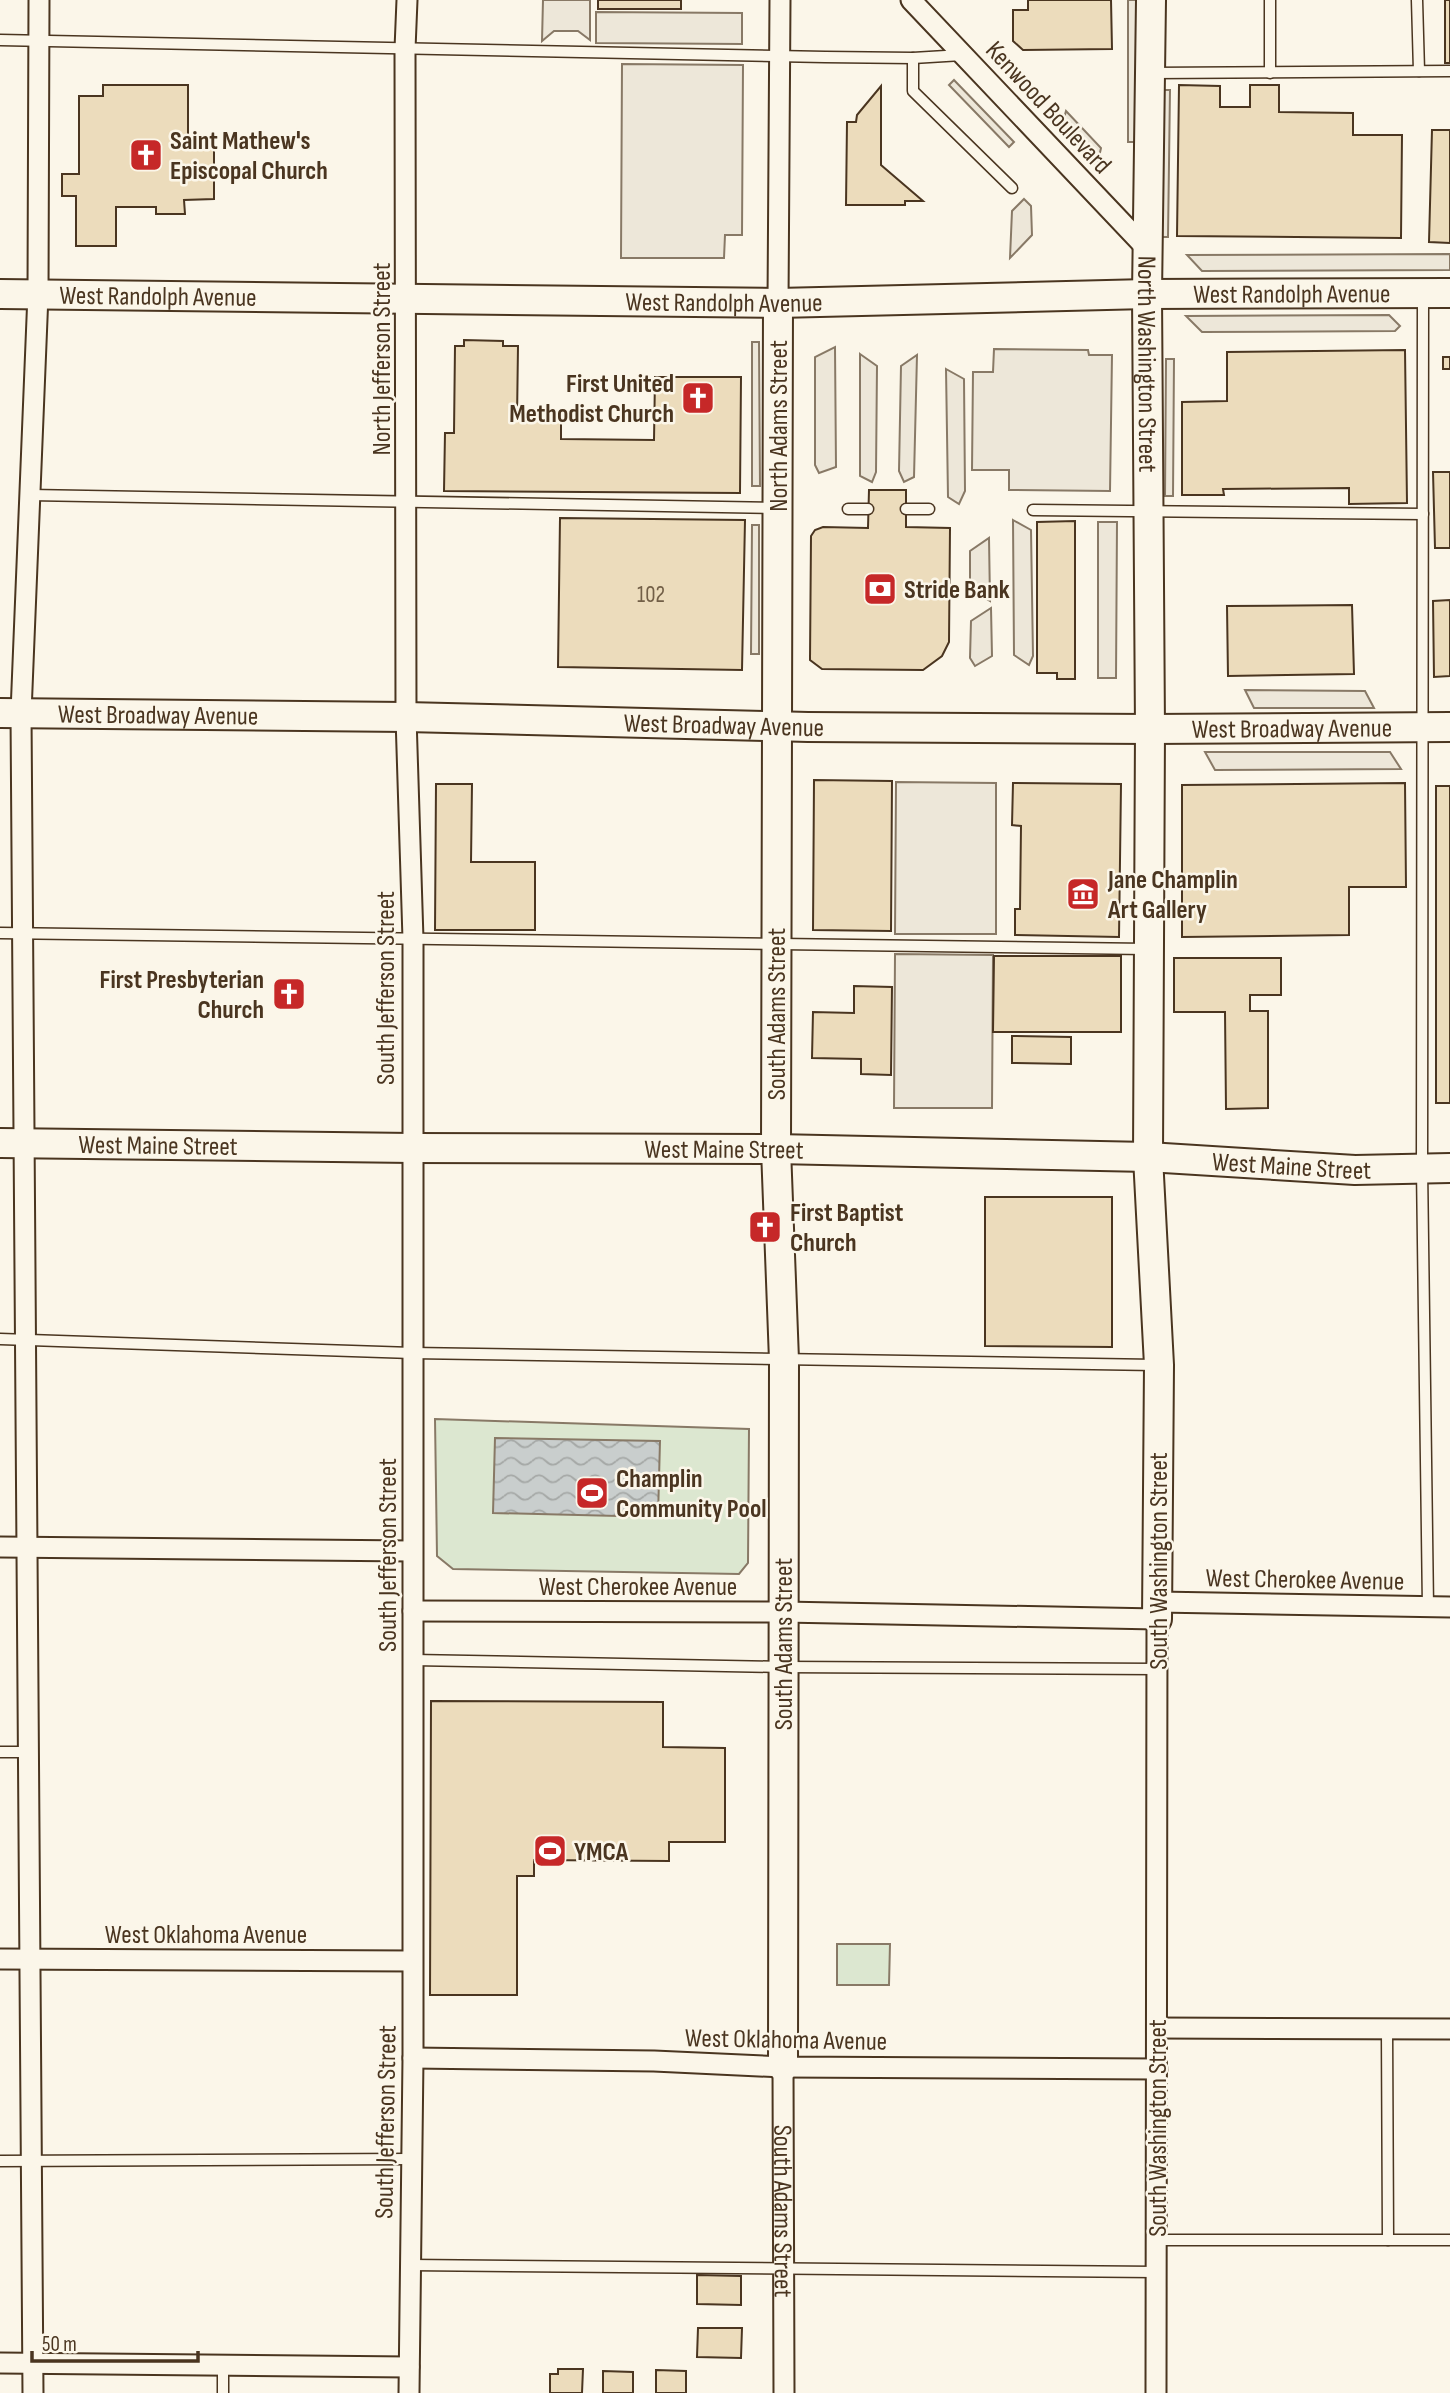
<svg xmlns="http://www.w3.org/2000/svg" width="1450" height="2393" viewBox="0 0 1450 2393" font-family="'Sofia Sans Condensed',sans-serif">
<defs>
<pattern id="water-waves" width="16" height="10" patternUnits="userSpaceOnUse" patternTransform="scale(1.75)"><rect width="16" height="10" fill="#c9cecd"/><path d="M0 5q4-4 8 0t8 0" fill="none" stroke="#a5a8a6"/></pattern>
</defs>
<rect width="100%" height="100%" fill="#fbf6e9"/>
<!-- park -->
<g fill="#dce7d0" stroke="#887966" stroke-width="2">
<path d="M435 1419 749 1429 748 1563 739 1574 453 1569 437 1556Z"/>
<path d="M837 1944H890L889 1985H837Z"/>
</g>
<!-- parking -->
<g fill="#ede7d9" stroke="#887966" stroke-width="2">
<path d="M543 0H590V40L578 31H554L542 41Z"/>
<rect x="1128" y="0" width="8" height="142"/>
<path d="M596 12 742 13V44L596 43Z"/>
<path d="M622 64 743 65 742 235H725L724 258H621Z"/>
<path d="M954 80 1014 142 1009 147 949 85Z"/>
<path d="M1161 90H1170L1168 237H1160Z"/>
<path d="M1066 111 1101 148 1097 166 1061 129Z"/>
<path d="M1024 199 1031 206 1032 235 1010 258 1012 211Z"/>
<path d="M1450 254V270L1202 271 1187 255Z"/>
<path d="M1389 315 1400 326 1395 331 1202 332 1186 316Z"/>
<path d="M752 342H759L760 486H752Z"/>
<path d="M835 347 836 467 819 473 815 465V357Z"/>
<path d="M994 349 1088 350 1089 355H1112L1110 491 1009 490V470H972L973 372H993Z"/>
<path d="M860 354 877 366 876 472 872 482 860 476Z"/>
<path d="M917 355 914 477 904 482 899 471 901 366Z"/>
<path d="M1166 359H1174L1173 496H1165Z"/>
<path d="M946 369 964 379 965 491 959 504 948 497Z"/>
<path d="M1013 520 1031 530 1033 656 1029 665 1014 655Z"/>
<path d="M1098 522H1117L1116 678H1098Z"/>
<path d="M752 525H759V654H751Z"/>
<path d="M989 538 990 601 970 589V551Z"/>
<path d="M991 608 992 656 975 666 970 658 971 621Z"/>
<path d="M1245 690 1365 691 1374 708H1254Z"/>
<path d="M1205 752H1390L1401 769 1215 770Z"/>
<path d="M896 782 996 783V934H895Z"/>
<path d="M895 954 993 955 992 1108H894Z"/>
</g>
<!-- water -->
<path fill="url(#water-waves)" stroke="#887966" stroke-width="2" d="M495 1438 660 1441 658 1517 493 1513Z"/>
<!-- building -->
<g fill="#ecdcbc" stroke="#4a3520" stroke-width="2">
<rect x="598" y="0" width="83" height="9"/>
<path d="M1028 0H1111L1112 49 1023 50 1013 41V10H1028Z"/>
<rect x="1445" y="0" width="5" height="63"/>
<path d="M103 85H188V136H214V199L184 200 185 214H156V207H116V246H76V196H62V174H79V96H103Z"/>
<path d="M1179 85 1220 86V107H1250V85H1279V112L1353 113V135H1402L1401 238 1177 236Z"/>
<path d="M881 86V165L923 201H905V205H846L847 122H856L857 115Z"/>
<path d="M1432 130H1450V243L1429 242Z"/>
<path d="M464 340 503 341V346H518L517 419H561V439L654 440 655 377H741L740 493 444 491 445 433H454L455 346H464Z"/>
<path d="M1405 350 1407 503 1349 504V488L1223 489 1224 495H1182V402L1227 401V352Z"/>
<rect x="1443" y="357" width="7" height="12"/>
<path d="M1433 472H1450V548H1435Z"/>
<path d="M869 490H906V527L950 528 949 642 942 656 923 670 822 669 810 660 811 536 815 530 823 527 868 528Z"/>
<path d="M560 518 745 520 742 670 558 667Z"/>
<path d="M1075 521V679H1057V673H1037V522Z"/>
<path d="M1450 600V676L1434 677 1433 601Z"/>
<path d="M1352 605 1354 674 1228 676 1227 606Z"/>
<path d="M814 780 892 781 891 931 813 930Z"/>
<path d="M1013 783 1121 784 1119 937 1015 935V909H1020L1021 826 1012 825Z"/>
<path d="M1405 783 1406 887H1349V935L1182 937V785Z"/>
<path d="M436 784H472L471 862H535V930H435Z"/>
<rect x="1436" y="786" width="14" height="317"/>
<path d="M994 956H1121V1032H993Z"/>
<path d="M1174 958H1281V995H1250V1011H1268V1108L1226 1109 1225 1012H1174Z"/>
<path d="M854 986 892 987 891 1075 861 1074V1059L812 1058 813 1012 854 1013Z"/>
<path d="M1012 1036 1071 1037V1064L1012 1063Z"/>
<path d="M985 1197H1112V1347L985 1346Z"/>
<path d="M431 1701 663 1702V1747L725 1748V1842H669V1861L534 1860V1876H517V1995H430Z"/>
<path d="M697 2275 741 2276V2305L697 2304Z"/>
<path d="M698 2328H742L741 2358 697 2357Z"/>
<path d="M558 2369H583L582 2393H550V2374H558Z"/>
<path d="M656 2370 686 2371V2393H656Z"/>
<path d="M603 2371 633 2372V2393H603Z"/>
</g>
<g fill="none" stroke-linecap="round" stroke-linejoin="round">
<defs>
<g id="lane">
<path d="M1270 0V73"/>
<path d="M1417 0 1419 71"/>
<path d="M0 40 825 57 913 58 962 55"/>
<path d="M913 58V91L1012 188"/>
<path d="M1151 73 1450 71"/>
<path d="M1423 294 1422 1168 1428 1607"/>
<path d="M30 495 775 508"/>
<path d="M848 509H868"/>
<path d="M906 509H929"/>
<path d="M1033 510 1423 514"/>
<path d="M0 933 1147 949"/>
<path d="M0 1339 412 1353 1155 1365"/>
<path d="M413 1660 783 1667 1157 1669"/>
<path d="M0 1752H28"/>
<path d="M1387 2029 1388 2240"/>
<path d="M0 2161 412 2159"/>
<path d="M1156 2240H1450"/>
<path d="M410 2265 1156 2272"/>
<path d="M223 2365V2393"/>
</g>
<g id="street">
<path d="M407 0 405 49 406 717 413 939V2058L409 2393"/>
<path d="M911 0 1147 249"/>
<path d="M778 303 780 0"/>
<path d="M0 1547 412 1551"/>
<path d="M1158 1602 1450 1607"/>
<path d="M413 1611 783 1612 1157 1619 1156 2393"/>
<path d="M0 1959 412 1961"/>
<path d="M1157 2028 1450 2029"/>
<path d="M413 2058 654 2061 783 2067 1157 2069"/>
<path id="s1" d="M783 2067 784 2393"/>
<path d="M0 2363 409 2367"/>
<path d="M33 2393 21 713 38 294 39 0"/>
</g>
<g id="secondary">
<path id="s2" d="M1151 0 1147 294 1150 729 1148 1157 1159 1365 1157 1619"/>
<path id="s3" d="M0 294 778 303 1147 294 1450 293"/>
<path d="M778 303 776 1149 784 1360 783 2067"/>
<path id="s4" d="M0 713 406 717 808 727 1150 729 1450 727"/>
<path id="s5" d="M0 1143 412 1148 776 1149 1148 1157 1355 1170 1450 1168"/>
</g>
</defs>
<!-- lane casing -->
<use href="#lane" stroke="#4a3520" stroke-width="13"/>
<!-- street casing -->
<use href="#street" stroke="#4a3520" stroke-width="23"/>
<!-- secondary casing -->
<use href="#secondary" stroke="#4a3520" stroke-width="32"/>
<!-- lane -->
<use href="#lane" stroke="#fbf6e9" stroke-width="10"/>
<!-- street -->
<use href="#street" stroke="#fbf6e9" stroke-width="19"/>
<!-- secondary -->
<use href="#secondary" stroke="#fbf6e9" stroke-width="28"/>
</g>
<!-- icons -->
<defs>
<symbol id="church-square" viewBox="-11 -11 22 22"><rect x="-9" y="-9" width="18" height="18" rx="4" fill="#c62828" stroke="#fbf6e9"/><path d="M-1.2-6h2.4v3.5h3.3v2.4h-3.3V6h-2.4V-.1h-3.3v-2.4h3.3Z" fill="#fff"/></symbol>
<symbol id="bank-square" viewBox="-11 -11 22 22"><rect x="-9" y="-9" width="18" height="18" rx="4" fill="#c62828" stroke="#fbf6e9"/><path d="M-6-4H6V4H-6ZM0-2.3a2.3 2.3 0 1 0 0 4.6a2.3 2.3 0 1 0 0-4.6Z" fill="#fff"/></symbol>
<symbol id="museum-square" viewBox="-11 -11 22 22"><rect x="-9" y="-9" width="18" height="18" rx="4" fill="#c62828" stroke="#fbf6e9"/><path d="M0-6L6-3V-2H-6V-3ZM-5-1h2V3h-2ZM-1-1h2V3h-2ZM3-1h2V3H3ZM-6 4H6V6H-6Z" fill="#fff"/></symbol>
<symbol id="stadium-square" viewBox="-11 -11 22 22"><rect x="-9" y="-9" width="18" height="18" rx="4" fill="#c62828" stroke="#fbf6e9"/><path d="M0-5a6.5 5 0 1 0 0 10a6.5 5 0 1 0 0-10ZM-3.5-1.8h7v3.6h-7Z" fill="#fff"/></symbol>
</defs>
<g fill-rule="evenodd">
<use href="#church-square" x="127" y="136" width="38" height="38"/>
<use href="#church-square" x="679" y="379" width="38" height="38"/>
<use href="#bank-square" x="861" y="570" width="38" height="38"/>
<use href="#museum-square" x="1064" y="875" width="38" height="38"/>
<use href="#church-square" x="270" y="975" width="38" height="38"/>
<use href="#church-square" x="746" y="1208" width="38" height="38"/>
<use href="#stadium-square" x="573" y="1474" width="38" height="38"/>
<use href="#stadium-square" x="531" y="1832" width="38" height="38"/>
</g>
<g text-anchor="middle" stroke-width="5" stroke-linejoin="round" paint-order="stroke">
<!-- number labels -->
<g font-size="23" fill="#725f47">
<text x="651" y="602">102</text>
</g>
<!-- street labels -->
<g font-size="26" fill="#4a3520" stroke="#fbf6e9">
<text transform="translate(1049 107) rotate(47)" y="9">Kenwood Boulevard</text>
<text dy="9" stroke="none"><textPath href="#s3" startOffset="1292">West Randolph Avenue</textPath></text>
<text dy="9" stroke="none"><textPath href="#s3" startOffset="158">West Randolph Avenue</textPath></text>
<text dy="9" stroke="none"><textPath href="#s3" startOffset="724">West Randolph Avenue</textPath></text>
<text transform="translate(381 359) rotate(-90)" y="9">North Jefferson Street</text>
<text dy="9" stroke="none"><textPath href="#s2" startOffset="364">North Washington Street</textPath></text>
<text transform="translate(778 426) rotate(-90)" y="9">North Adams Street</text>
<text dy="9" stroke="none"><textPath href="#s4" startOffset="158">West Broadway Avenue</textPath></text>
<text dy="9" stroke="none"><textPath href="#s4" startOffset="724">West Broadway Avenue</textPath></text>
<text dy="9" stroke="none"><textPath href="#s4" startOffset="1292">West Broadway Avenue</textPath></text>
<text transform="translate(385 988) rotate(-90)" y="9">South Jefferson Street</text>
<text transform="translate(776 1014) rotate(-90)" y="9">South Adams Street</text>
<text dy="9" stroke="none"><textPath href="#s5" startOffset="158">West Maine Street</textPath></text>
<text dy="9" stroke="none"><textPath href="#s5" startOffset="724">West Maine Street</textPath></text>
<text dy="9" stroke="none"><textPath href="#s5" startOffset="1292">West Maine Street</textPath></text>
<text transform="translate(387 1555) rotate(-90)" y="9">South Jefferson Street</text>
<text transform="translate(1158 1561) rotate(-90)" y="9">South Washington Street</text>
<text transform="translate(1305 1579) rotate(1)" y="9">West Cherokee Avenue</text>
<text x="638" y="1595">West Cherokee Avenue</text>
<text transform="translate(783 1644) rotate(-90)" y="9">South Adams Street</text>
<text x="206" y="1943">West Oklahoma Avenue</text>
<text transform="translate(786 2039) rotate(1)" y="9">West Oklahoma Avenue</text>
<text transform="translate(385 2122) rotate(-89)" y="9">South Jefferson Street</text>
<text transform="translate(1157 2128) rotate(-90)" y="9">South Washington Street</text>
<text dy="9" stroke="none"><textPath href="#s1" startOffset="144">South Adams Street</textPath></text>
</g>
<!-- poi labels -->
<g font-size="26" font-weight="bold" fill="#4a3520" stroke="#fbf6e9" text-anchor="start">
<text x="170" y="149">Saint Mathew's<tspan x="170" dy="30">Episcopal Church</tspan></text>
<text x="674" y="392" text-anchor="end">First United<tspan x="674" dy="30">Methodist Church</tspan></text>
<text x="904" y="598">Stride Bank</text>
<text x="1108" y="888">Jane Champlin<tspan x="1108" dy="30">Art Gallery</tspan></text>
<text x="264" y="988" text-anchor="end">First Presbyterian<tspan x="264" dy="30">Church</tspan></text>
<text x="790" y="1221">First Baptist<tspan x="790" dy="30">Church</tspan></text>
<text x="616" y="1487">Champlin<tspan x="616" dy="30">Community Pool</tspan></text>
<text x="574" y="1860">YMCA</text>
</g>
</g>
<!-- scale -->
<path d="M32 2351v10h166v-10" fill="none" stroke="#4a3520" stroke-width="3.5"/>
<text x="42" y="2351" font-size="21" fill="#4a3520" stroke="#fbf6e9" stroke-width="5" paint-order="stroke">50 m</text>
</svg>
